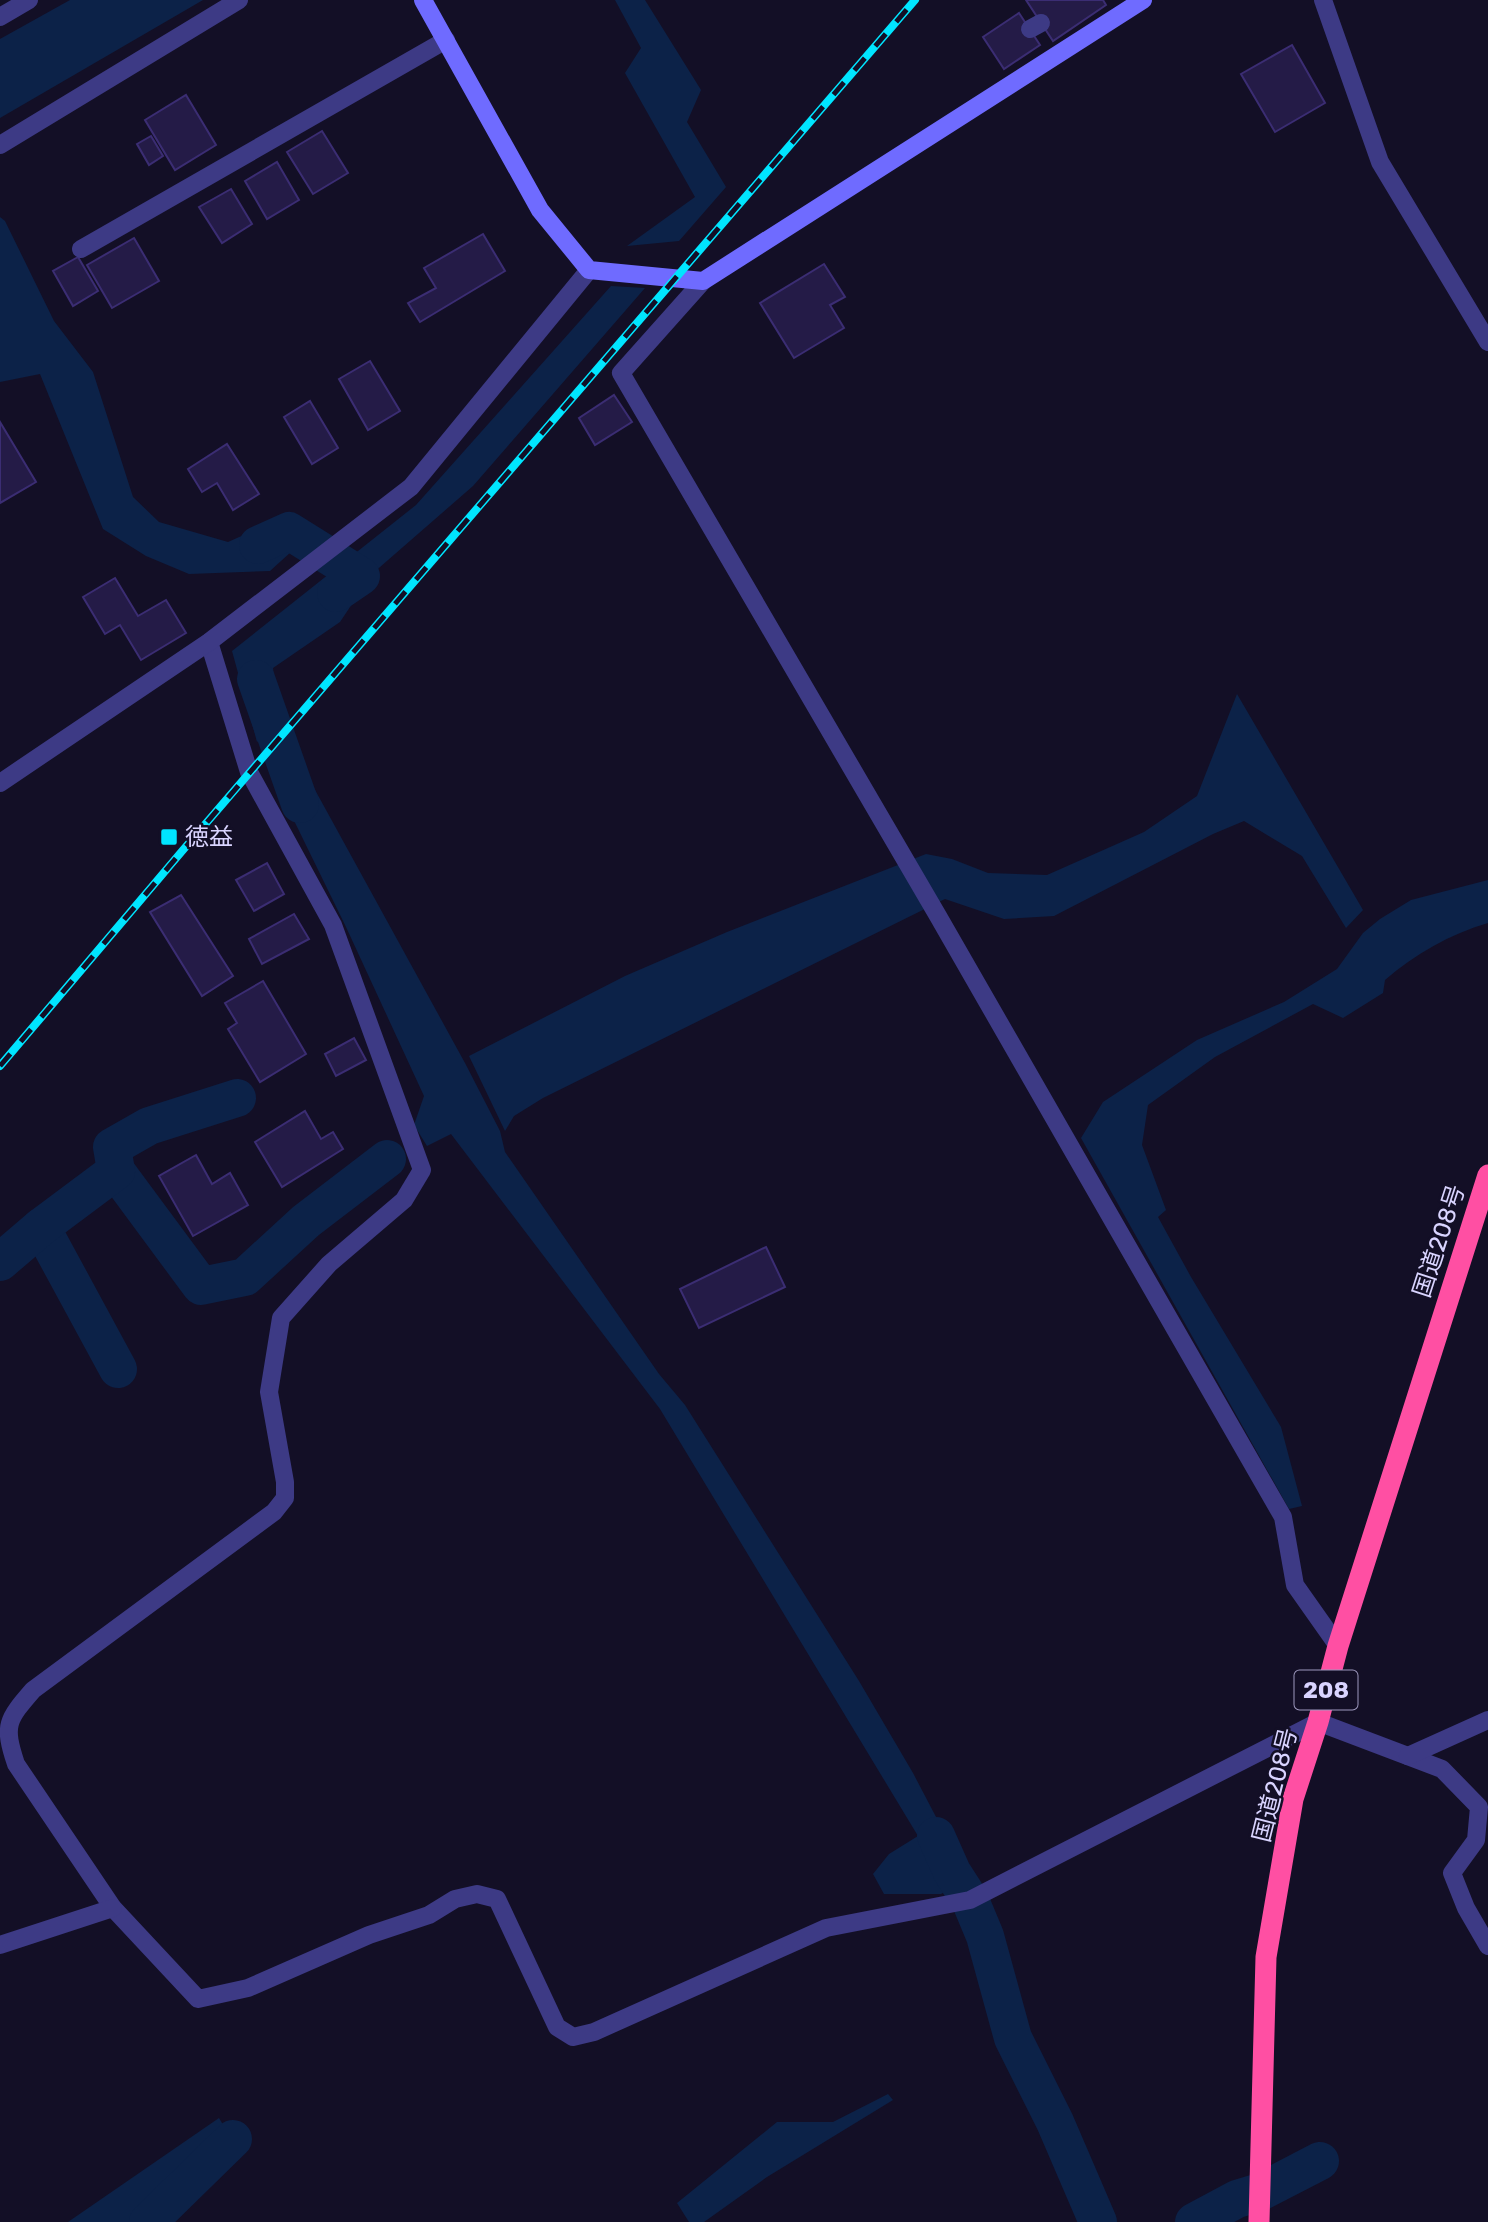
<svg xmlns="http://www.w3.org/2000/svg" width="1488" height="2222" viewBox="0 0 1488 2222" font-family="Rubik,'Noto Sans JP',sans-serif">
<rect width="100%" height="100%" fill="#130f26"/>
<!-- water -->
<g fill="#0c2248">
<path d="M70 0H203L0 118V39Z"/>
<path d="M615 0H645L701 90 687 122 726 187 679 241 627 246 695 197 625 73 641 48Z"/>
<path d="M0 217 5 221 54 321 93 372 133 497 159 522 228 542 275 521 292 518 313 532 270 571 189 574 146 556 103 529 40 374 0 382Z"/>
<path d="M611 286 645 288 473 486 372 574 340 622 273 668 280 722 257 742 232 651 416 505Z"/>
<path d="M1237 694 1363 910 1346 928 1302 856 1244 821 1213 834 1054 916 1004 919 945 899 543 1098 514 1116 505 1131 469 1056 625 976 727 932 926 854 952 859 988 873 1047 875 1144 832 1197 796Z"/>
<path d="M292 748 465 1063 500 1131 505 1152 659 1374 685 1405 859 1681 913 1773 968 1878 941 1894H884L873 1874 889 1854 918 1836 660 1409 451 1134 427 1146 414 1125 424 1096 346 927 282 796 275 764Z"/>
<path d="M1488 880V923C1450 934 1415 954 1385 980L1383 993 1343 1018 1313 1004 1215 1057 1148 1105 1142 1145 1166 1210 1158 1217 1191 1277 1281 1427 1302 1506 1289 1509 1081 1138 1103 1102 1197 1040 1284 1002 1337 969 1363 933 1380 919 1411 900Z"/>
<path d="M888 2094 893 2100 767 2177 704 2222H689L677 2203 777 2122H833Z"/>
<path d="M219 2118 235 2145 164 2222H68Z"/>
</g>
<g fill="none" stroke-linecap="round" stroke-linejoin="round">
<!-- canal -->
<g stroke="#0c2248" stroke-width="38">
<path d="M258 545 289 531 361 576 336 593"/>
<path d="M256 679 300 804"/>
<path d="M116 1171 201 1286 245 1277 306 1221 387 1159"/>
<path d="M41 1227 118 1369"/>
<path d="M0 1262 41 1227 116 1171 112 1147 149 1126 237 1098"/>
<path d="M936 1836 952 1872 970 1900 985 1936 1013 2038 1055 2122 1098 2222"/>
<path d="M148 2222 233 2139"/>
<path d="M1194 2222 1237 2199 1260 2192 1320 2161"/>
</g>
</g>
<!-- building -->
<g fill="#241b47" stroke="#3b2d73" stroke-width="2">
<path d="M1026 0H1103L1106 5 1053 41Z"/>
<path d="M1019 13 1040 45 1004 69 983 37Z"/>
<path d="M1292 45 1325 103 1275 132 1241 74Z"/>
<path d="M186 95 216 145 175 170 145 120Z"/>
<path d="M322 131 348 173 313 194 287 152Z"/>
<path d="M151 136 163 156 149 165 137 144Z"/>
<path d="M277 162 299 200 267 219 245 181Z"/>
<path d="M231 189 252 224 222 243 199 207Z"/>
<path d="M483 234 505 271 420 322 408 303 436 288 424 268Z"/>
<path d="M134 238 159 281 112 308 87 265Z"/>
<path d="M78 257 98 291 73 306 53 271Z"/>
<path d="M824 264 845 297 830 305 844 328 794 358 760 303Z"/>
<path d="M370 361 400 411 368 430 339 379Z"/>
<path d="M614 395 632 422 595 445 579 418Z"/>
<path d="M310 401 338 448 312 464 284 417Z"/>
<path d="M0 422 36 482 0 503Z"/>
<path d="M227 444 259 494 233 510 217 483 202 492 188 469Z"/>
<path d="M115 578 138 616 166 600 186 633 141 660 120 625 105 634 83 597Z"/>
<path d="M267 863 284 894 254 911 236 880Z"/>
<path d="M181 895 233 976 202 996 150 912Z"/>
<path d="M294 914 309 939 262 964 249 939Z"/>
<path d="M263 981 306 1054 260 1082 228 1029 237 1023 225 1003Z"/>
<path d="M354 1038 366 1060 336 1076 325 1054Z"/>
<path d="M305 1111 321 1139 333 1132 343 1149 282 1187 255 1142Z"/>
<path d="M196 1155 212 1184 230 1173 248 1205 193 1236 159 1176Z"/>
<path d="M766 1247 785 1287 699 1328 680 1289Z"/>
</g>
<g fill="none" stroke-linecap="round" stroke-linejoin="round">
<!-- street -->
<g stroke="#3d3a85" stroke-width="18">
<path d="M1323 0 1380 162 1488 342"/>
<path d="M0 17 29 0"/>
<path d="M1030 29 1041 23"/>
<path d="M0 145 239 0"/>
<path d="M81 249 446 40"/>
<path d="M703 281 621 373 938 916 1283 1517 1295 1585 1338 1646"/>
<path d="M209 642 249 772 333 925 422 1170 404 1200 329 1264 281 1318 269 1392 285 1482V1498L274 1512 33 1690C7 1720 3 1725 16 1764L113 1908 198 1999 248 1988 369 1935 429 1915 455 1899 477 1894 497 1899 557 2027 573 2037 594 2032 826 1928 970 1900 1318 1722 1442 1769 1479 1807 1476 1840 1452 1873 1466 1908 1488 1946"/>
<path d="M0 783 209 642 411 487 589 270"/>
<path d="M1408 1756 1488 1720"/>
<path d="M0 1945 113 1908"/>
</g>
<!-- secondary -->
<path stroke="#6f6bff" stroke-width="18" d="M423 0 540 210 589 270 703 281 1143 0"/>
<!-- highway -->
<path stroke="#ff4fa3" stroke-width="21" d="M1259 2222 1266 1957 1293 1799 1318 1722 1338 1646 1488 1175"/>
<defs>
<path id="rail" d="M0 1066 183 850 915 0"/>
</defs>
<!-- rail casing -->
<use href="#rail" stroke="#00e5ff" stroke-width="8"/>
<!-- rail -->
<use href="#rail" stroke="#130f26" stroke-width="5" stroke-dasharray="16" stroke-linecap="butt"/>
</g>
<!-- markers -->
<rect fill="#00e5ff" stroke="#130f26" stroke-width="2.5" x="160" y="828" width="18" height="18" rx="3.5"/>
<g text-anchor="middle" stroke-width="5" stroke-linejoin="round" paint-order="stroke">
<!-- shield labels -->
<rect fill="#130f26" stroke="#9e99be" stroke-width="2" x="1294.5" y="1670.5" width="63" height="39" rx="5"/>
<g font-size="23" font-weight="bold" fill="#d9d4ff">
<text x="1326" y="1698">208</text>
</g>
<!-- poi labels -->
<g font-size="24" fill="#d9d4ff" stroke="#130f26" text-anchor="start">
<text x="185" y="845">徳益</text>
</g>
<!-- street labels -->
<g font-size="24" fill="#d9d4ff" stroke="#130f26">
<text transform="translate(1439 1241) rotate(-72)" y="8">国道208号</text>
<text transform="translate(1275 1785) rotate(-76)" y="8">国道208号</text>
</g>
</g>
</svg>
